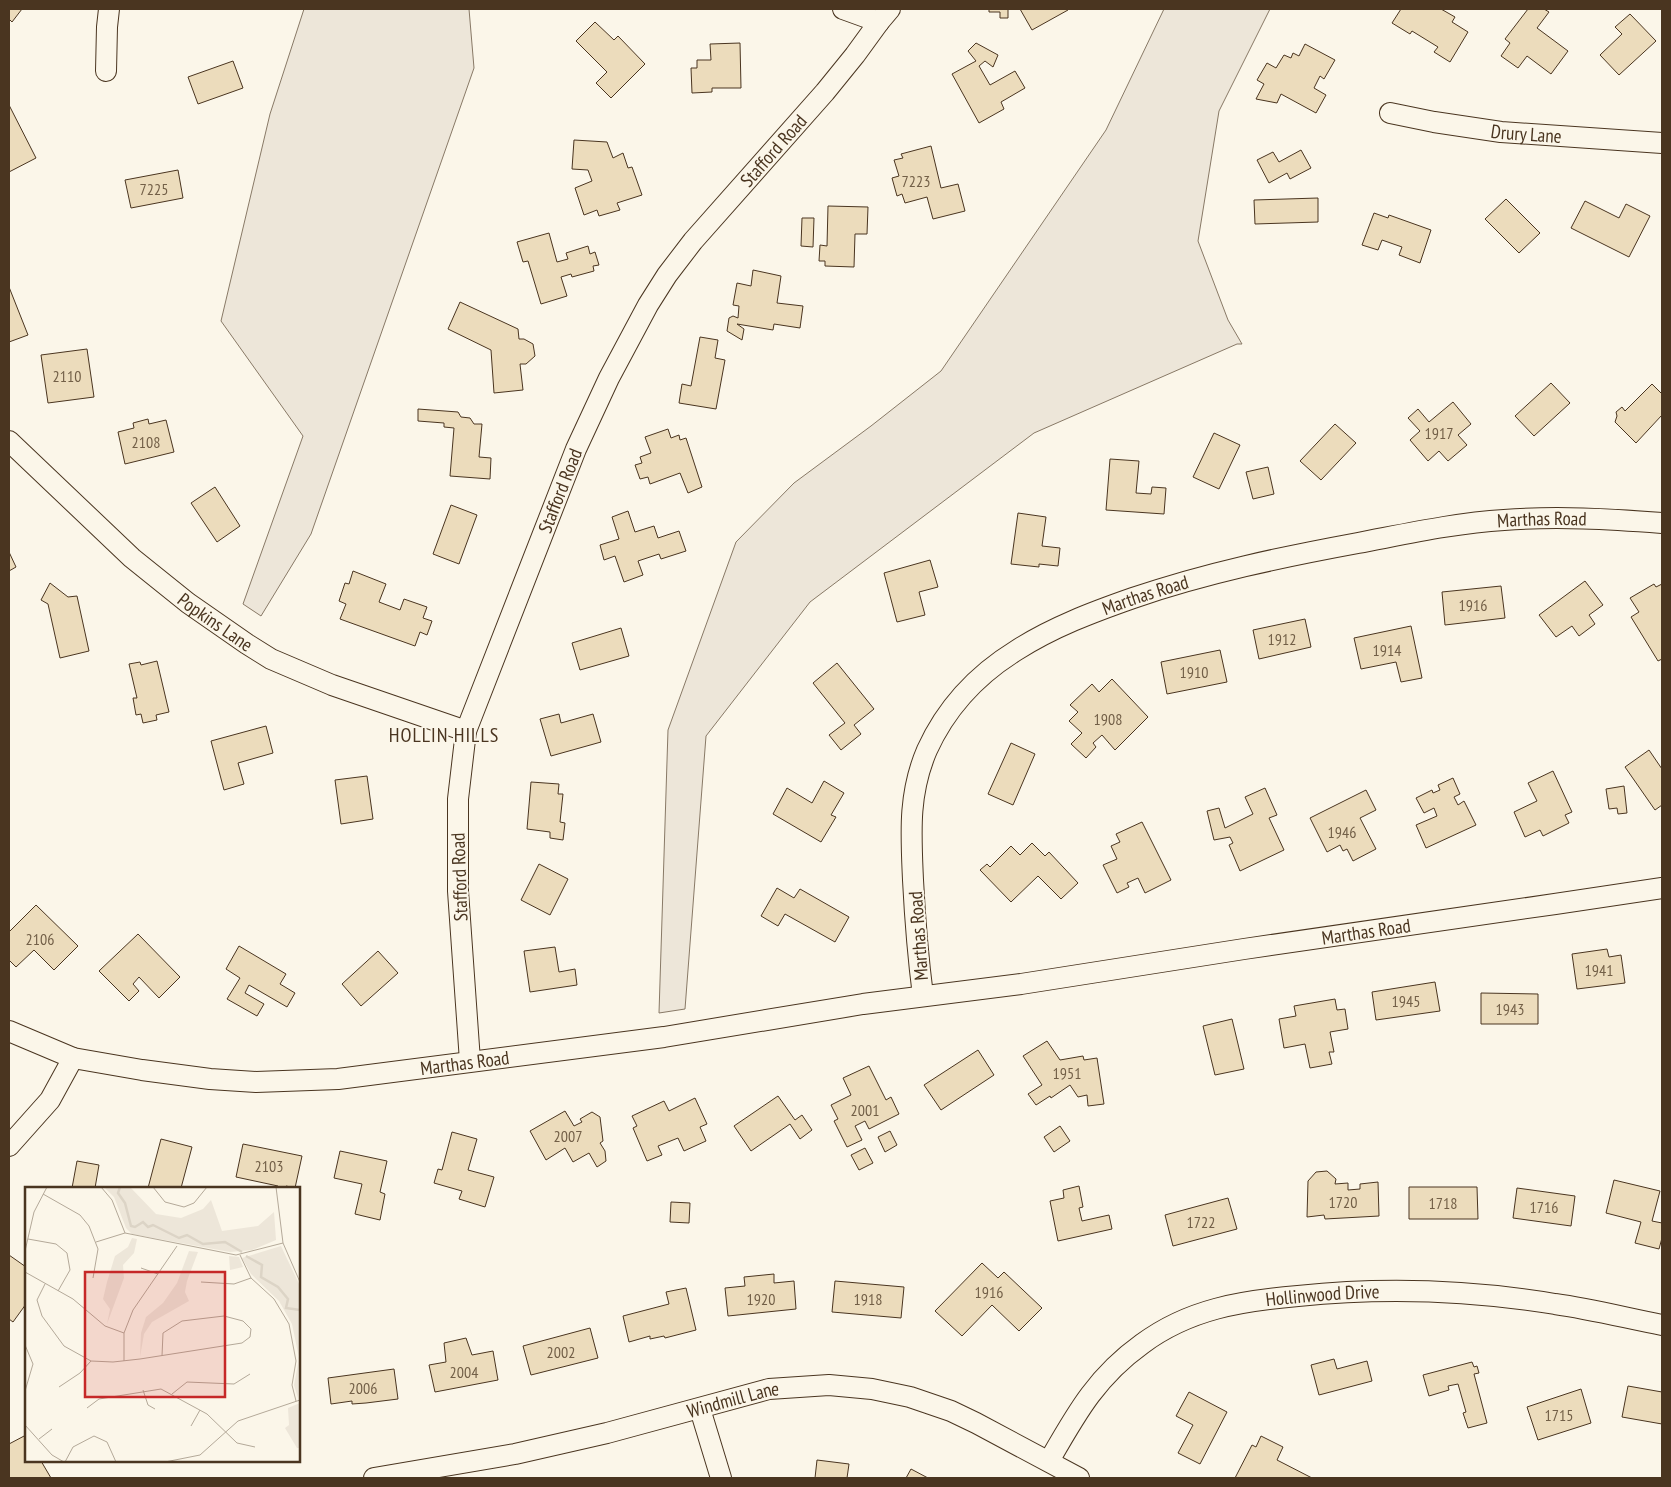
<svg xmlns="http://www.w3.org/2000/svg" width="1671" height="1487" viewBox="0 0 1671 1487" font-family="'PT Sans Narrow',sans-serif">
<rect width="100%" height="100%" fill="#fbf6e9"/>
<!-- green -->
<g fill="#ede6d9" stroke="#887966">
<path d="M304 9H469L474 68 311 534 261 616 243 604 303 436 221 321 270 114Z"/>
<path d="M1164 9H1270L1219 111 1198 241 1228 320 1242 344H1237L1034 433 810 602 706 736 685 1009 659 1013 668 730 736 542 794 483 871 426 941 371 1106 130Z"/>
</g>
<!-- building -->
<g fill="#ecdcbc" stroke="#4a3520">
<path d="M9 9H22L12 22 9 19Z"/>
<path d="M989 9H1008V18H1000V12H989Z"/>
<path d="M1020 9H1067L1068 10 1032 30Z"/>
<path d="M1401 9H1441L1455 17 1452 22 1468 32 1450 62 1434 52 1438 47 1412 31 1410 34 1392 23Z"/>
<path d="M1528 9H1544L1549 12 1537 28 1568 51 1551 74 1527 56 1518 68 1501 56 1510 43 1505 39Z"/>
<path d="M1630 14 1656 41 1619 75 1600 55 1622 34 1615 27Z"/>
<path d="M595 22 614 40 618 36 645 64 611 98 596 83 607 72 576 41Z"/>
<path d="M740 43 741 88H712V92L692 93 691 68H697V60H711L710 44Z"/>
<path d="M976 43 998 55 993 67 985 61 979 66 990 85 1015 71 1025 88 1001 102 1004 109 979 123 952 74 976 61 968 51Z"/>
<path d="M1305 44 1335 60 1324 79 1320 76 1314 88 1326 95 1316 113 1281 94 1277 103 1256 99 1264 84 1257 80 1267 63 1276 68 1284 55 1291 58 1293 53 1299 56Z"/>
<path d="M233 61 243 88 198 104 188 77Z"/>
<path d="M9 105 36 158 9 172Z"/>
<path d="M574 140 607 142 613 158 623 153 628 168 632 167 642 195 617 203 620 210 599 216 597 210 584 215 575 188 592 181 588 170 572 169Z"/>
<path d="M931 146 941 188 958 184 965 211 933 219 927 197 905 203 902 194 897 196 892 178 899 176 894 160 903 158 901 154Z"/>
<path d="M1301 150 1311 168 1290 179 1287 173 1269 183 1257 160 1273 152 1279 162Z"/>
<path d="M178 170 183 198 131 208 125 180Z"/>
<path d="M1318 198V222L1255 224 1254 200Z"/>
<path d="M1506 199 1540 233 1519 253 1485 219Z"/>
<path d="M1585 201 1619 218 1626 204 1650 216 1629 257 1571 228Z"/>
<path d="M828 206 868 207 867 234H855L854 267 825 266V261H819L820 245 827 246Z"/>
<path d="M1374 213 1388 218 1389 215 1431 230 1420 263 1399 255 1402 247 1382 240 1378 250 1362 245Z"/>
<path d="M802 218H814L813 247 801 246Z"/>
<path d="M549 233 557 262 568 259 566 253 588 246 590 254 595 252 599 265 593 266 594 271 572 277 571 274 561 277 567 296 541 304 528 261 523 262 517 242Z"/>
<path d="M753 270 781 276 777 303 803 306 800 328 774 324 773 330 737 324 744 329 742 340 727 331 729 318 733 316 738 318 739 306 733 305 737 283 751 286Z"/>
<path d="M9 287 28 335 9 342Z"/>
<path d="M460 302 518 329 519 339H524L533 344 535 356 526 364H520L523 390 494 393 491 350 448 329Z"/>
<path d="M700 337 718 340 715 358 725 360 716 409 679 403 682 384 691 386Z"/>
<path d="M87 349 94 397 48 403 41 355Z"/>
<path d="M1551 383 1570 403 1534 436 1515 416Z"/>
<path d="M1652 384 1662 394V415L1636 443 1615 422 1617 416 1616 412 1622 407 1625 411Z"/>
<path d="M1453 402 1471 424 1458 435 1467 445 1448 461 1439 451 1428 461 1410 440 1420 431 1408 418 1418 409 1429 422Z"/>
<path d="M418 409 458 412 461 417 470 418 474 424H482L479 457 491 458 490 479 450 476 454 428 444 427V423L418 421Z"/>
<path d="M148 419 149 424 166 420 174 452 125 464 118 432 134 428 133 423Z"/>
<path d="M1335 424 1356 443 1321 480 1300 461Z"/>
<path d="M668 429 671 438 679 435 680 440 686 438 702 487 688 493 680 473 650 484 648 477 640 479 635 465 642 463 640 457 651 453 645 437Z"/>
<path d="M1214 433 1240 445 1219 489 1193 477Z"/>
<path d="M1110 459 1139 461 1136 493 1151 494 1152 487 1166 488 1164 514 1106 510Z"/>
<path d="M1268 467 1274 494 1253 499 1246 472Z"/>
<path d="M215 487 240 526 217 542 191 503Z"/>
<path d="M451 505 477 515 459 564 433 554Z"/>
<path d="M628 511 635 532 654 526 658 538 679 531 686 551 661 559 659 554 638 561 643 575 624 582 615 556 604 560 600 545 619 539 612 517Z"/>
<path d="M1018 513 1046 517 1042 546 1060 548 1058 566 1039 564V567L1011 564Z"/>
<path d="M9 552 16 567 9 571Z"/>
<path d="M930 560 938 587 919 592 925 615 897 622 884 573Z"/>
<path d="M353 571 386 584 379 602 400 610 404 599 427 607 423 618 432 621 427 635 420 632 415 646 340 619 346 604 339 601 345 583 349 584Z"/>
<path d="M1585 581 1603 605 1589 615 1595 624 1579 636 1572 626 1556 637 1539 615Z"/>
<path d="M50 583 68 597 77 596 89 651 60 658 48 604 41 600Z"/>
<path d="M1654 584 1656 587 1662 584V659L1658 661 1631 617 1639 612 1630 598Z"/>
<path d="M1501 586 1505 618 1445 625 1442 592Z"/>
<path d="M1305 619 1311 647 1259 659 1253 630Z"/>
<path d="M1411 626 1422 678 1401 682 1396 662 1361 669 1354 638Z"/>
<path d="M621 628 629 656 580 670 572 643Z"/>
<path d="M1220 650 1227 682 1167 694 1161 662Z"/>
<path d="M157 661 169 712 156 715 157 720 143 723 141 714 136 715 133 698H137L129 664 140 662 141 665Z"/>
<path d="M837 663 874 709 854 725 861 734 841 750 829 735 845 723 813 683Z"/>
<path d="M1112 679 1148 717 1115 750 1102 735 1093 743 1096 747 1086 758 1071 744 1082 733 1069 721 1078 712 1070 705 1092 684 1099 692Z"/>
<path d="M559 714 561 723 593 714 601 742 551 756 540 719Z"/>
<path d="M266 726 273 753 238 763 244 784 224 790 211 741Z"/>
<path d="M1011 743 1035 754 1013 805 988 794Z"/>
<path d="M1649 750 1662 769V805L1655 810 1625 767Z"/>
<path d="M1553 771 1572 812 1565 815 1569 823 1543 836 1540 830 1525 837 1514 812 1537 801 1528 783Z"/>
<path d="M367 776 373 819 341 824 335 780Z"/>
<path d="M1453 778 1460 794 1454 797 1458 805 1464 801 1476 825 1426 848 1416 825 1437 816 1434 808 1424 813 1416 798 1432 790 1433 793 1440 790 1438 785Z"/>
<path d="M824 781 844 793 831 815 836 817 821 842 773 814 787 788 812 803Z"/>
<path d="M531 782 559 784 558 794H563L560 822 565 823 563 840 550 838V832L527 829Z"/>
<path d="M1624 786 1627 813 1618 814 1617 808 1609 809 1606 789Z"/>
<path d="M1265 788 1277 815 1269 818 1284 850 1240 871 1229 845 1233 843 1230 837 1214 840 1207 811 1219 808 1225 828 1253 814 1245 797Z"/>
<path d="M1366 790 1376 810 1360 818 1376 849 1353 861 1347 849 1343 851 1340 845 1327 852 1310 818Z"/>
<path d="M1142 822 1171 880 1145 893 1138 878 1127 883 1129 887 1117 893 1103 865 1117 859 1111 846 1120 842 1116 834Z"/>
<path d="M1032 843 1045 856 1049 852 1078 883 1061 899 1038 876 1011 902 980 870 987 864 990 867 1011 846 1020 855Z"/>
<path d="M539 864 568 879 550 915 521 900Z"/>
<path d="M777 888 794 898 800 889 849 917 835 942 785 914 778 926 761 916Z"/>
<path d="M36 905 78 946 54 970 34 950 16 967 9 960V932Z"/>
<path d="M138 934 180 977 159 998 139 977 133 984 139 991 129 1001 99 971Z"/>
<path d="M239 946 286 974 280 984 295 993 287 1007 249 985 245 993 264 1004 257 1016 227 999 240 978 226 969Z"/>
<path d="M555 947 559 972 575 969 577 985 530 992 524 951Z"/>
<path d="M1607 949 1609 957 1621 955 1625 983 1577 989 1572 954Z"/>
<path d="M378 951 398 973 361 1006 342 984Z"/>
<path d="M1435 982 1440 1011 1376 1020 1372 992Z"/>
<path d="M1481 993 1538 994V1024H1481Z"/>
<path d="M1335 999 1337 1010 1345 1009 1348 1029 1330 1032 1334 1052H1329L1332 1064 1310 1068 1305 1044 1284 1048 1279 1019 1296 1016 1294 1006Z"/>
<path d="M1232 1019 1244 1069 1215 1075 1203 1026Z"/>
<path d="M1047 1041 1060 1060 1083 1056 1084 1060 1097 1058 1104 1104 1088 1106 1087 1095 1078 1097 1070 1085 1051 1098 1050 1096 1036 1105 1028 1094 1042 1085 1023 1056Z"/>
<path d="M978 1050 994 1075 941 1110 924 1085Z"/>
<path d="M869 1066 886 1100 891 1097 899 1114 869 1129 865 1121 855 1126 862 1140 847 1147 834 1121 838 1119 831 1105 851 1095 843 1078Z"/>
<path d="M778 1096 795 1120 802 1115 812 1130 800 1139 790 1124 751 1151 734 1126Z"/>
<path d="M695 1098 707 1124 700 1127 706 1141 684 1151 678 1138 658 1146 662 1155 647 1161 633 1128 637 1126 632 1116 664 1101 669 1111Z"/>
<path d="M565 1111 574 1126 582 1122 580 1119 592 1112 600 1117 603 1141 600 1143 605 1151 606 1161 597 1167 589 1153 573 1162 565 1148 546 1160 530 1131Z"/>
<path d="M1060 1126 1070 1141 1054 1152 1044 1137Z"/>
<path d="M890 1131 897 1145 885 1152 878 1137Z"/>
<path d="M452 1132 477 1139 468 1170 494 1177 485 1207 459 1199 462 1191 434 1183 438 1169 442 1170Z"/>
<path d="M161 1139 192 1147 181 1188H148Z"/>
<path d="M243 1144 302 1156 295 1188 286 1186 285 1188H277L278 1186 236 1177Z"/>
<path d="M865 1148 873 1163 859 1170 851 1155Z"/>
<path d="M340 1151 387 1161 380 1192 385 1194 380 1220 355 1214 362 1184 334 1178Z"/>
<path d="M77 1161 99 1165 95 1188H72Z"/>
<path d="M1327 1171 1336 1179 1335 1184 1348 1183V1190L1360 1189V1184L1378 1182 1379 1216 1325 1219 1324 1215 1307 1217 1308 1181 1316 1172Z"/>
<path d="M1614 1180 1660 1191 1652 1221 1662 1223V1238L1659 1249 1635 1243 1641 1222 1606 1213Z"/>
<path d="M1079 1186 1083 1207 1079 1208 1082 1221 1109 1215 1112 1229 1058 1241 1050 1201 1064 1198 1063 1190Z"/>
<path d="M1409 1187H1477L1478 1219H1409Z"/>
<path d="M1517 1188 1575 1196 1571 1226 1513 1218Z"/>
<path d="M1228 1198 1237 1229 1173 1246 1165 1215Z"/>
<path d="M671 1202 690 1203 689 1223 670 1222Z"/>
<path d="M9 1255 26 1267V1304L13 1322 9 1319Z"/>
<path d="M982 1263 998 1278 1004 1272 1042 1308 1019 1331 992 1305 962 1336 935 1311Z"/>
<path d="M774 1274V1283L794 1281 796 1309 728 1316 725 1288 745 1286 744 1277Z"/>
<path d="M835 1281 904 1287 901 1318 832 1312Z"/>
<path d="M686 1288 696 1330 665 1338 664 1336 650 1339V1336L629 1342 623 1316 669 1304 666 1292Z"/>
<path d="M590 1328 598 1358 531 1375 523 1346Z"/>
<path d="M466 1338 472 1355 493 1351 498 1380 435 1392 429 1365 446 1362 444 1343Z"/>
<path d="M1334 1359 1337 1369 1367 1361 1372 1381 1319 1395 1311 1365Z"/>
<path d="M1472 1362 1474 1367 1477 1366 1479 1373 1474 1374 1487 1423 1468 1428 1463 1413 1466 1412 1458 1384 1448 1386 1449 1390 1429 1396 1423 1375Z"/>
<path d="M394 1369 398 1399 366 1403 352 1404V1401L331 1404 328 1378Z"/>
<path d="M1628 1386 1662 1392V1424L1622 1417Z"/>
<path d="M1581 1389 1591 1423 1538 1440 1527 1407Z"/>
<path d="M1189 1392 1227 1412 1200 1464 1178 1453 1193 1425 1176 1416Z"/>
<path d="M26 1435V1461H41L51 1478H9V1444Z"/>
<path d="M1261 1436 1283 1447 1277 1460 1312 1478H1235L1252 1445 1256 1447Z"/>
<path d="M817 1460 849 1464 847 1478H815Z"/>
<path d="M911 1469 928 1478H906Z"/>
</g>
<g fill="none" stroke-linecap="round" stroke-linejoin="round">
<defs>
<g id="minor">
<path d="M843 9 879 22"/>
<path d="M106 71 107 27 109 9"/>
<path id="s1" d="M1390 113 1434 122 1501 132 1662 143"/>
<path id="s2" d="M9 441 132 558 188 603 247 644 271 659 332 685 466 731"/>
<path id="s3" d="M923 996C918 957 915 919 913 880 911 834 908 794 927 750 946 708 978 674 1017 650 1053 627 1093 612 1133 598 1206 573 1282 557 1358 543 1406 534 1455 523 1504 520 1557 516 1609 519 1662 523"/>
<path id="s4" d="M9 1031 73 1058 142 1070 210 1079 256 1082 338 1079 664 1037 863 1004 1021 984 1244 949 1555 904 1662 888"/>
<path id="s5" d="M470 1061 458 891V799L466 731 576 449 609 378 648 305 667 275 693 241 825 92 855 55 879 22 890 9"/>
<path d="M9 1146 50 1100 73 1058"/>
<path d="M700 1409 721 1478"/>
<path id="s6" d="M1049 1461C1076 1414 1096 1377 1142 1344 1189 1309 1241 1301 1298 1296 1384 1287 1470 1290 1555 1304 1591 1309 1626 1318 1662 1325"/>
<path id="s7" d="M374 1478 515 1454 607 1433 769 1389 829 1385 872 1389 910 1397 951 1411 976 1423 1079 1478"/>
</g>
</defs>
<!-- minor casing -->
<use href="#minor" stroke="#4a3520" stroke-width="22"/>
<!-- minor -->
<use href="#minor" stroke="#fbf6e9" stroke-width="20"/>
</g>
<g text-anchor="middle" stroke-width="4" stroke-linejoin="round" paint-order="stroke">
<!-- number labels -->
<g font-size="16" fill="#725f47">
<text x="916" y="187">7223</text>
<text x="154" y="195">7225</text>
<text x="67" y="382">2110</text>
<text x="1439" y="439">1917</text>
<text x="146" y="448">2108</text>
<text x="1473" y="611">1916</text>
<text x="1282" y="645">1912</text>
<text x="1387" y="656">1914</text>
<text x="1194" y="678">1910</text>
<text x="1108" y="725">1908</text>
<text x="1342" y="838">1946</text>
<text x="40" y="945">2106</text>
<text x="1599" y="976">1941</text>
<text x="1406" y="1007">1945</text>
<text x="1510" y="1015">1943</text>
<text x="1067" y="1079">1951</text>
<text x="865" y="1116">2001</text>
<text x="568" y="1142">2007</text>
<text x="269" y="1172">2103</text>
<text x="1343" y="1208">1720</text>
<text x="1443" y="1209">1718</text>
<text x="1544" y="1213">1716</text>
<text x="1201" y="1228">1722</text>
<text x="989" y="1298">1916</text>
<text x="761" y="1305">1920</text>
<text x="868" y="1305">1918</text>
<text x="561" y="1358">2002</text>
<text x="464" y="1378">2004</text>
<text x="363" y="1394">2006</text>
<text x="1559" y="1421">1715</text>
</g>
<!-- street labels -->
<g font-size="19" fill="#4a3520" stroke="#fbf6e9">
<text dy="7" stroke="none"><textPath href="#s1" startOffset="138">Drury Lane</textPath></text>
<text dy="7" stroke="none"><textPath href="#s5" startOffset="994">Stafford Road</textPath></text>
<text dy="7" stroke="none"><textPath href="#s5" startOffset="589">Stafford Road</textPath></text>
<text dy="7" stroke="none"><textPath href="#s3" startOffset="930">Marthas Road</textPath></text>
<text dy="7" stroke="none"><textPath href="#s3" startOffset="525">Marthas Road</textPath></text>
<text dy="7" stroke="none"><textPath href="#s2" startOffset="275">Popkins Lane</textPath></text>
<text transform="translate(459 877) rotate(-92)" y="7">Stafford Road</text>
<text dy="7" stroke="none"><textPath href="#s4" startOffset="1375">Marthas Road</textPath></text>
<text transform="translate(918 936) rotate(-94)" y="7">Marthas Road</text>
<text dy="7" stroke="none"><textPath href="#s4" startOffset="464">Marthas Road</textPath></text>
<text dy="7" stroke="none"><textPath href="#s6" startOffset="341">Hollinwood Drive</textPath></text>
<text dy="7" stroke="none"><textPath href="#s7" startOffset="368">Windmill Lane</textPath></text>
</g>
<!-- neighbourhood labels -->
<g font-size="20" letter-spacing="1" fill="#4a3520" stroke="#fbf6e9">
<text x="444" y="742">HOLLIN HILLS</text>
</g>
</g>
<!-- overview -->
<g transform="translate(25 1187)">
<rect width="275" height="275" fill="#fbf6e9"/>
<path d="M79 0H105L131 27 156 31 178 22 186 13 197 44 233 39 249 25 251 53 227 63 205 65 107 47 101 41 89 10ZM107 51 112 52 109 66 98 78 99 91 82 137 85 122 78 112 82 95 90 69 103 60ZM256 59 275 99 273 211 269 198 274 171 267 137 254 114 226 87 217 71ZM164 64 173 65 162 94 160 105 164 114 127 135 119 147 115 170 116 146 121 130 138 116 152 96ZM204 69 214 70 218 80 205 83ZM275 216V261H272L260 241 264 238 263 221Z" fill="#ede6d9"/>
<path fill="none" stroke="#dcd4c6" stroke-width="2.5" d="M95 0 93 6 100 16 106 39 110 40 118 35 123 40 128 38 154 51 162 48 178 57 200 55 217 65M221 69 237 78 236 90 253 100 263 112 261 121 275 123"/>
<path fill="none" stroke="#b4a999" stroke-width="1" d="M76 0 87 13 100 46 211 68 258 56M128 0 140 15 159 20 169 16 182 0M251 0 258 56 275 95M18 7 55 28 64 39 73 62 68 91M3 52 31 57 42 66 45 83 33 104M71 55 100 46M0 64 9 25 22 0M215 68 226 91 249 112 264 137 271 174 267 198 271 214M116 81 133 87M0 85 48 112 80 139 99 146M176 95 209 97 226 91M20 97 12 113 17 129 39 159 66 174 88 175 115 172 217 156 225 150 226 142 218 134 199 129 157 134 138 146 137 169M0 158 8 177 0 204M99 174V146L108 123 152 59M34 200 55 186 66 174M118 203 123 218 130 222M147 207 162 195 209 197 225 187M62 221 74 212 136 202 182 227 212 256 230 260M0 238 27 268 39 275M166 239 175 223M14 252 27 242M40 275 48 260 69 249 82 255 91 275M140 275 175 268 213 234 275 213"/>
<path fill="#c62828" fill-opacity="0.15" stroke="#c62828" stroke-width="2.5" d="M60 85H200V210H60Z"/>
<rect width="275" height="275" fill="none" stroke="#4a3520" stroke-width="2.5"/>
</g>
<!-- border -->
<rect width="1671" height="1487" fill="none" stroke="#4a3520" stroke-width="20"/>
</svg>
